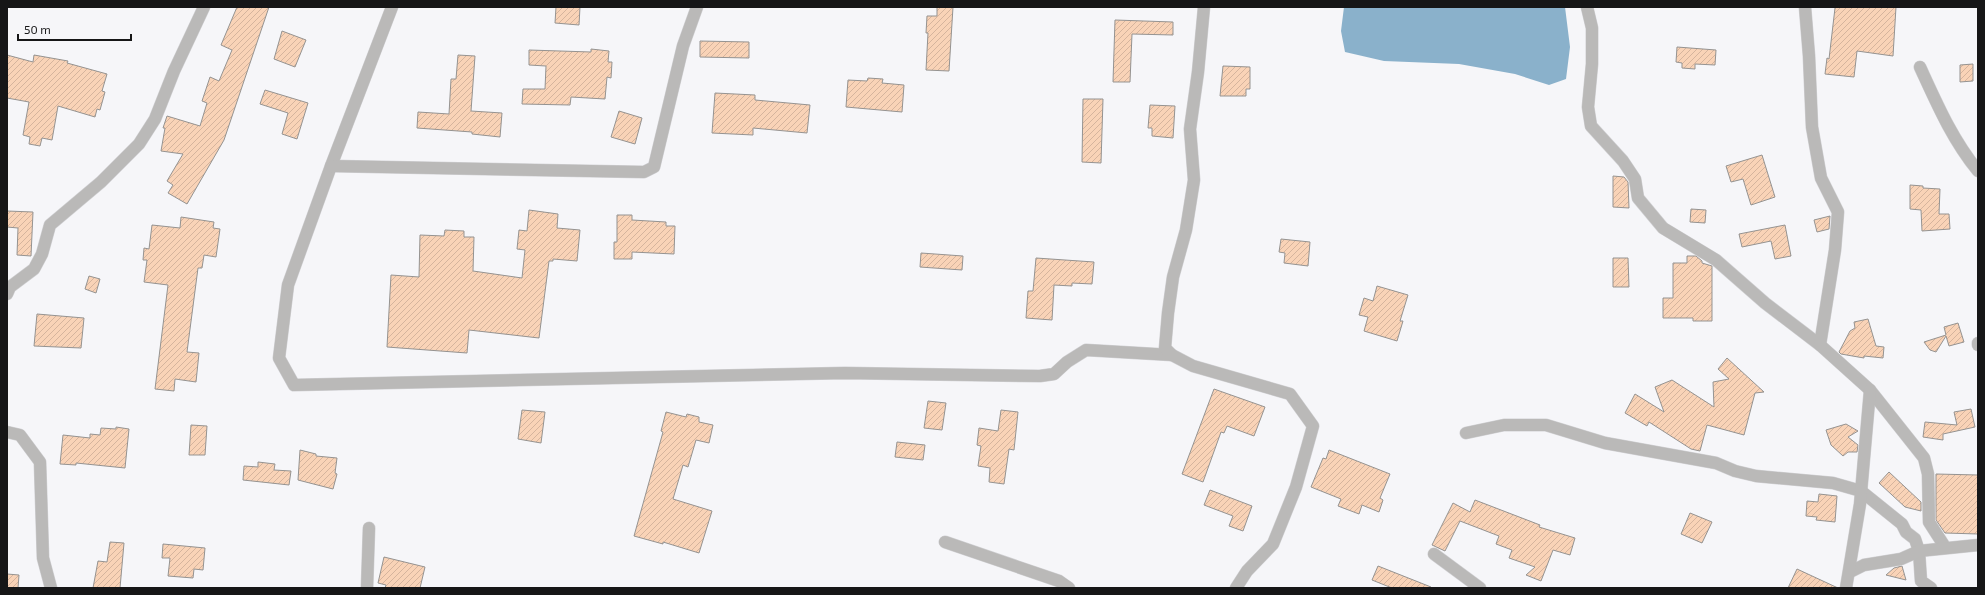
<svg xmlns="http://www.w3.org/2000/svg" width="1985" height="595" viewBox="0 0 1985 595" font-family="'Exo 2',sans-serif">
<defs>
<pattern id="building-hatch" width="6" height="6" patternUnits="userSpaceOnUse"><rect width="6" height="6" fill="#f9d3b7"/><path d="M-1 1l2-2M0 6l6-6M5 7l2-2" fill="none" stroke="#d5b49d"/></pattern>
</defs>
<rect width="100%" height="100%" fill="#f6f6f9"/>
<!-- water -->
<path fill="#8ab1cb" d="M1344 7H1565L1570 47 1566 79 1549 85 1515 74 1459 64 1384 61 1345 52 1341 31Z"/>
<!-- building -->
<g fill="url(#building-hatch)" stroke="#959391">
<path d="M237 7H269L224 140 187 204 168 193 173 185 167 181 183 154 161 151 165 128H163L167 116 200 126 207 103 202 101 210 77 219 81 232 50 221 45Z"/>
<path d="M556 7H580L579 25 555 23Z"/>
<path d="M937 7H953L949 71 926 70 928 33H926L927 16H937Z"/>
<path d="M1838 7H1896L1893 56 1857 51 1854 77 1825 74 1827 58 1829 59 1835 8Z"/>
<path d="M1115 20 1173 22V35L1132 34 1130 82H1113Z"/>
<path d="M282 31 306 40 295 67 274 59Z"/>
<path d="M700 41 749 42V58L700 57Z"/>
<path d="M1677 47 1716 50 1715 65 1695 64V69L1682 68V63L1676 62Z"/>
<path d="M591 49 609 51 608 62H612L611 78 607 77 605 99 571 97 570 105 522 104 523 89H545L546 66 529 65V50L591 52Z"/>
<path d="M7 55 33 62 34 55 68 61 67 63 107 74 102 91 105 92 100 110 97 109 95 117 58 106 52 140 42 138 40 146 29 144 30 137 23 135 29 102 7 98Z"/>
<path d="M458 55 475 56 471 111 502 113 500 137 472 134V132L417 128 418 112 449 114 451 79H456Z"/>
<path d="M1973 64V81L1960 82V65Z"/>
<path d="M1223 66 1250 67V89H1246V96H1220Z"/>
<path d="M868 78 883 79 882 83 904 85 902 112 846 107 848 80 867 81Z"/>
<path d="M265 90 308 103 297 139 282 134 288 113 260 104Z"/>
<path d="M715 93 755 95V100L810 105 807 133 753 128V135L712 133Z"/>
<path d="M1083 99H1103L1101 163 1082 162Z"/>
<path d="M1150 105 1175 106 1173 138 1152 136V128H1148Z"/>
<path d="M619 111 642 118 635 144 611 137Z"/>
<path d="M1762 155 1775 197 1751 205 1743 179 1731 182 1726 166Z"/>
<path d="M1613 176 1624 177 1628 182 1629 208 1613 207Z"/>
<path d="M1910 185 1923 186V188L1940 189 1939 214H1949L1950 229 1922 231 1921 210 1910 209Z"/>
<path d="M1691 209 1706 210 1705 223 1690 222Z"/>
<path d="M529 210 558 214 557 228 580 230 577 261 553 259V261H549L539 338 469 330 467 353 387 347 391 275 419 277 420 235 444 236 445 230 464 231V237H474L473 271 522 278 525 250 517 249 519 230 527 231Z"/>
<path d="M7 211 33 212 31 256 17 255 18 228 7 227Z"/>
<path d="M617 215H632V220L666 222V226H675L674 254 632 252V259H614V242H617Z"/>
<path d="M1830 216 1829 229 1817 232 1814 220Z"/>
<path d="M181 217 214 222 213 228 220 229 216 257 204 255 202 268H198L187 352 199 353 196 382 175 379 174 391 155 389 168 285 144 282 147 260H143L144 248 149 249 152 225 180 228Z"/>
<path d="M1785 225 1791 256 1775 259 1771 241 1742 247 1739 234Z"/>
<path d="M1281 239 1310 242 1308 266 1284 263 1285 253 1279 252Z"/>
<path d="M921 253 963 256 962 270 920 267Z"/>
<path d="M1687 256H1696L1702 261V263L1712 266V321H1693V318H1663V298H1673V263H1687Z"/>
<path d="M1036 258 1094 262 1092 284 1072 283V286L1054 285 1052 320 1026 318 1028 291H1033Z"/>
<path d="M1613 258H1628L1629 287H1613Z"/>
<path d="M89 276 100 279 96 293 85 289Z"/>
<path d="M1377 286 1408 295 1400 321H1403L1397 341 1364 331 1368 317 1359 315 1364 298 1373 301Z"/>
<path d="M37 314 84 318 81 348 34 346Z"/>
<path d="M1868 319 1876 346 1884 347 1883 358 1864 356V358L1841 354 1839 352 1850 331 1855 328 1854 322Z"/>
<path d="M1958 323 1964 342 1949 346 1946 336 1936 352 1930 350 1924 342 1946 335 1944 327Z"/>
<path d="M1727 358 1764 392 1755 393 1744 435 1707 425 1700 451 1691 449 1649 422 1647 426 1625 413 1635 394 1664 412 1655 387 1672 380 1714 407 1713 382 1729 379 1718 369Z"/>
<path d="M1214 389 1265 407 1254 436 1227 426 1224 433 1221 432 1203 482 1182 474Z"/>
<path d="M928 401 946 403 942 430 924 428Z"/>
<path d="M1971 409 1975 427 1943 434V440L1923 437 1925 422 1957 425 1954 412Z"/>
<path d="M522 410 545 412 541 443 518 439Z"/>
<path d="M1001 410 1018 412 1014 450 1009 449 1004 484 989 482 990 468 978 466 981 446 977 445 979 428 998 431Z"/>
<path d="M666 412 686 417 687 414 699 417V422L713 425 709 443 696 440 688 467 683 465 673 499 712 511 699 553 663 542V544L634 536 663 432 661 431Z"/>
<path d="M1846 424 1858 431 1848 437 1858 445 1857 452H1848L1843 456 1831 445 1826 430Z"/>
<path d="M191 425 207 426 205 455H189Z"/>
<path d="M116 427 129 429 125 468 76 463V465L60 464 63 435 90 438V434L100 435 101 428 116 429Z"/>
<path d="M897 442 925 445 923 460 895 457Z"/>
<path d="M300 450 316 454V456L337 458 335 473 337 474 333 489 298 480Z"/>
<path d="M1329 450 1390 474 1380 498 1383 500 1379 512 1362 505 1359 514 1338 506 1341 499 1311 487 1323 458 1326 459Z"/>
<path d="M258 462 275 464 274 470 291 471 289 485 243 480 244 466 258 467Z"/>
<path d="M1889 472 1921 502V511L1905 507 1879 483Z"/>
<path d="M1936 474 1978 475V534L1945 533 1936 520Z"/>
<path d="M1210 490 1252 506 1243 531 1229 526 1233 516 1204 505Z"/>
<path d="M1819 494 1837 496 1835 522 1816 520 1817 517 1806 516 1807 501 1818 502Z"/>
<path d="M1475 500 1540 525 1539 527 1575 538 1570 555 1553 550 1541 581 1526 575 1535 567 1509 558 1512 550 1496 544 1499 536 1460 521 1445 551 1432 545 1453 503 1470 512Z"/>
<path d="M1690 513 1712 522 1702 543 1681 534Z"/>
<path d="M110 542 124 543 120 588H93L98 561 107 562Z"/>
<path d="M163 544 205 548 203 570 194 569 193 578 168 576 170 558H162Z"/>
<path d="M384 557 425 567 420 588H385L386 585 378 583Z"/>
<path d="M1378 566 1431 587V588H1392L1372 580Z"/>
<path d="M1902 566 1906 580 1886 575 1894 568Z"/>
<path d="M1797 569 1838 588H1788Z"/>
<path d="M7 574 19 575 18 588H7Z"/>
</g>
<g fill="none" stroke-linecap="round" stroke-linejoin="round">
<defs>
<g id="street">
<path d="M392 7 331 166 288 285 279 358 294 385 845 373 1040 376 1054 374 1067 362 1086 350 1172 355"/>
<path d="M1204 7 1198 72 1190 129 1194 180 1186 230 1173 277 1168 313 1165 348 1172 355 1193 366 1290 394 1313 426 1296 487 1273 544 1247 571 1236 588"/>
<path d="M1587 7 1592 28V64L1588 107 1591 126 1623 161 1635 179 1638 198 1663 228 1716 260 1765 303 1820 345 1870 390 1924 458 1928 474 1929 522 1945 547"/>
<path d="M1805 7 1809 56 1812 127 1821 178 1838 212 1835 250 1820 345"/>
<path d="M1920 67C1937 104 1952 139 1978 171"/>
<path d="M331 166 644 172 654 167 683 46 697 7"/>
<path d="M7 294 10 287 34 269 42 254 50 225 101 182 139 144 155 119 174 71 204 7"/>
<path d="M1978 343V345"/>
<path d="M7 432 20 435 40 462 43 558 51 588"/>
<path d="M1466 433 1504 425H1546L1605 443 1716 463 1735 471 1756 476 1833 483 1861 491 1902 524 1906 532 1915 539 1919 551 1921 581 1931 588"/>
<path d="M945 542 1059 581 1069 588"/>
<path d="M1434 554 1480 588"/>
<path d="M1850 572 1864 565 1901 559 1919 551 1978 545"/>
<path d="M367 588 369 528"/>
<path d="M1846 588 1860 504 1870 390"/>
</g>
</defs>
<!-- street casing -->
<use href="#street" stroke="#d2d2d5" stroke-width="13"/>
<!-- street -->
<use href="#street" stroke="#bab9b8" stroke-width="12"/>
</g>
<!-- border -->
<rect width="1985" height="595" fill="none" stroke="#161617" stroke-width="16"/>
<!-- scale -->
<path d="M18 34v6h113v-6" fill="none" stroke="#161617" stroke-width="2"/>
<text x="24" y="34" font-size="12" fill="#161617" stroke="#f6f6f9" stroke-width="3" paint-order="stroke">50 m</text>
</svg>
